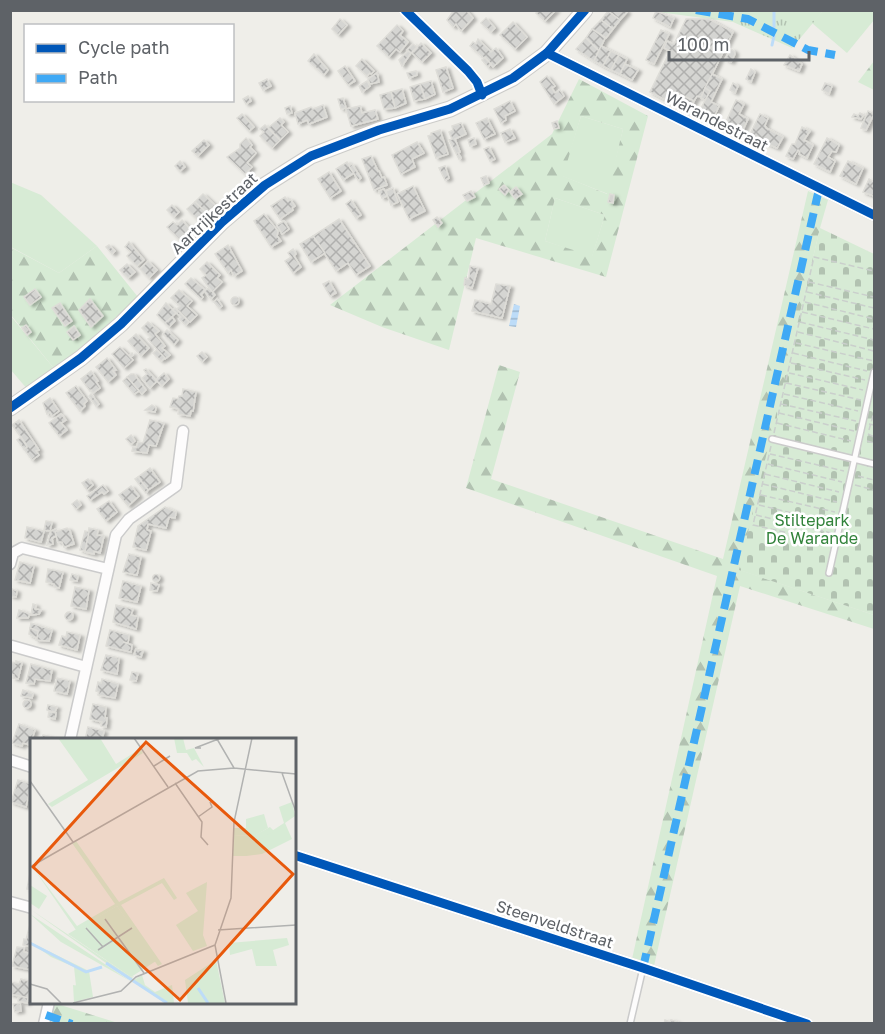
<svg xmlns="http://www.w3.org/2000/svg" width="885" height="1034" viewBox="0 0 885 1034" font-family="'Golos Text',sans-serif">
<defs>
<pattern id="forest-firs" width="22" height="20" patternUnits="userSpaceOnUse" patternTransform="scale(1.5)"><rect width="22" height="20" fill="#d7ebd5"/><path d="M5 1l3.5 6h-7zM16 11l3.5 6h-7z" fill="#b2c2b1"/></pattern>
<pattern id="cemetery-stones" width="16" height="16" patternUnits="userSpaceOnUse" patternTransform="scale(1.5)"><rect width="16" height="16" fill="#d7ebd5"/><path d="M2 7V4a2 2 0 0 1 4 0v3zM10 15v-3a2 2 0 0 1 4 0v3z" fill="#b2c2b1"/></pattern>
<pattern id="park-tufts" width="24" height="20" patternUnits="userSpaceOnUse" patternTransform="scale(1.5)"><rect width="24" height="20" fill="#d7ebd5"/><path d="M3 7l-1-3M5 7V3M7 7l1-3M15 17l-1-3M17 17v-4M19 17l1-3" fill="none" stroke="#b2c2b1"/></pattern>
<pattern id="water-rules" width="6" height="5" patternUnits="userSpaceOnUse" patternTransform="scale(1.5)"><rect width="6" height="5" fill="#bddcf8"/><path d="M0 2.5h6" fill="none" stroke="#9db6cd"/></pattern>
<pattern id="building-cross-hatch" width="8" height="8" patternUnits="userSpaceOnUse" patternTransform="scale(1.5)"><rect width="8" height="8" fill="#d5d5d2"/><path d="M0 0l8 8M0 8l8-8" fill="none" stroke="#b0b0ae"/></pattern>
<filter id="shadow"><feDropShadow dx="3.5" dy="2" stdDeviation="1.5" flood-color="#0004"/></filter>
</defs>
<rect width="100%" height="100%" fill="#efeee9"/>
<!-- grass -->
<g fill="#d7ebd5">
<path d="M823 11H874V20L847 53 812 23Z"/>
<path d="M581 116 623 129 608 194 562 176Z"/>
<path d="M10 182 41 195 97 246 59 273 11 247Z"/>
<path d="M555 198 605 215 592 257 545 241Z"/>
<path d="M10 315 56 371 28 390 11 370Z"/>
</g>
<!-- forest -->
<g fill="url(#forest-firs)" fill-rule="evenodd">
<path d="M874 61V90L858 82Z"/>
<path d="M579 79 648 116 606 277 476 238 449 350 382 327 330 305 552 134ZM581 116 623 129 607 194 563 176ZM555 198 605 215 592 256 545 241Z"/>
<path d="M808 191 828 200 820 228 740 570 874 615V629L740 586 654 966 632 959 717 576 466 488 499 365 520 372 491 479 723 559Z"/>
<path d="M97 246 138 297 56 371 11 315 10 247 59 273Z"/>
<path d="M54 1003 118 1023 51 1024Z"/>
</g>
<!-- cemetery -->
<path fill="url(#cemetery-stones)" d="M820 228 874 254V615L739 570Z"/>
<!-- park -->
<path fill="url(#park-tufts)" d="M651 11H823L792 48 733 22Z"/>
<!-- water -->
<path fill="url(#water-rules)" d="M514 304 520 306 516 327 509 326Z"/>
<g fill="none" stroke-linecap="round" stroke-linejoin="round">
<!-- stream -->
<g stroke="#bddcf8" stroke-width="3">
<path d="M774 10V27"/>
<path d="M772 45 774 36"/>
</g>
</g>
<!-- building -->
<g fill="url(#building-cross-hatch)" stroke="#deddd8" stroke-width="1.5" filter="url(#shadow)">
<path d="M454 10H466L473 18 461 31 456 24 453 27 447 20Z"/>
<path d="M538 10H556L545 21 536 13Z"/>
<path d="M625 10 627 12 620 20 608 11Z"/>
<path d="M608 11 620 20 613 29 601 20Z"/>
<path d="M656 11 674 18 670 27 653 18Z"/>
<path d="M486 18 495 28 491 32 481 23Z"/>
<path d="M340 19 347 25 338 35 332 29Z"/>
<path d="M686 19H709L733 32 701 97 697 96 694 101 677 93 672 103 650 92 670 51 664 48 667 41 674 44Z"/>
<path d="M601 20 613 29 606 38 592 29Z"/>
<path d="M513 22 527 37 515 49 500 35Z"/>
<path d="M397 25 403 31 400 35 408 42 400 52 396 49 389 57 377 46Z"/>
<path d="M592 29 605 38 599 51 586 38Z"/>
<path d="M661 30 669 34 654 64 646 60Z"/>
<path d="M586 38 599 51 594 61 576 49Z"/>
<path d="M478 39 491 52 496 48 503 58 493 67 485 57 484 58 470 46 473 42 476 44Z"/>
<path d="M421 43 431 53 422 62 412 53Z"/>
<path d="M413 44 417 47 411 53 407 50Z"/>
<path d="M601 46 611 51 603 66 594 61Z"/>
<path d="M731 49 734 51 735 54 731 62 725 59Z"/>
<path d="M408 51 411 53 402 66 399 60Z"/>
<path d="M611 51 619 55 611 70 603 66Z"/>
<path d="M314 54 328 70 324 75 308 61Z"/>
<path d="M619 55 627 59 620 74 611 70Z"/>
<path d="M790 55 802 64 799 71 784 65Z"/>
<path d="M485 58 491 64 488 67 482 60Z"/>
<path d="M362 59 374 71 371 74 370 73 367 76 356 66Z"/>
<path d="M625 64 638 70 632 80 620 74Z"/>
<path d="M345 66 355 81 348 85 338 71Z"/>
<path d="M446 67 453 88 443 92 436 70Z"/>
<path d="M751 69 755 72 751 82 746 79Z"/>
<path d="M416 71 417 75 409 78 407 73Z"/>
<path d="M377 73 379 82 370 84 368 79Z"/>
<path d="M712 74 722 79 711 102 719 106 714 117 699 112 710 91 705 88Z"/>
<path d="M547 76 555 86 552 88 555 93 560 90 564 96 554 104 540 82Z"/>
<path d="M267 79 271 86 263 90 259 83Z"/>
<path d="M367 81 370 86 362 92 359 86Z"/>
<path d="M431 81 435 94 425 99 420 84Z"/>
<path d="M733 83 738 86 735 93 730 90Z"/>
<path d="M825 83 832 86 829 94 822 90Z"/>
<path d="M420 84 425 99 414 101 410 87Z"/>
<path d="M705 88 710 91 705 100 701 98Z"/>
<path d="M402 89 406 103 395 108 391 92Z"/>
<path d="M391 92 395 108 384 109 380 95Z"/>
<path d="M677 93 694 101 689 112 672 103Z"/>
<path d="M248 96 251 101 246 104 243 99Z"/>
<path d="M343 98 346 108 341 109 338 99Z"/>
<path d="M736 100 744 104 739 114 748 119 742 132 725 124Z"/>
<path d="M510 101 515 111 505 116 506 120 501 123 494 109Z"/>
<path d="M323 105 327 117 309 124 307 120 298 124 295 113 311 107 313 109Z"/>
<path d="M290 106 292 113 287 114 285 108Z"/>
<path d="M360 106 362 113 375 110 378 119 351 126 346 109Z"/>
<path d="M868 111 874 114 866 130 861 128Z"/>
<path d="M860 113 864 115 861 119 852 117 854 114 858 116Z"/>
<path d="M242 114 254 127 249 131 237 118Z"/>
<path d="M760 114 768 118 765 125 766 128 783 137 777 148 749 136Z"/>
<path d="M280 118 284 122 281 125 288 132 280 140 268 128Z"/>
<path d="M487 118 495 134 484 139 476 123Z"/>
<path d="M557 121 559 128 554 129 552 123Z"/>
<path d="M461 123 466 134 455 139 460 152 458 153 461 158 459 159 449 140 452 139 449 132 453 130 452 126Z"/>
<path d="M265 125 280 140 272 148 260 136 264 132 260 129Z"/>
<path d="M802 127 810 131 804 140 813 145 807 158 799 154 800 152 798 150 793 159 786 156 792 144H795Z"/>
<path d="M510 129 515 138 505 142 501 133Z"/>
<path d="M440 130 448 154 436 158 428 136 431 135V133Z"/>
<path d="M246 138 252 145 250 147 256 153 247 163 252 167 245 174 227 157 240 148V144Z"/>
<path d="M474 138 476 144 470 146 468 140Z"/>
<path d="M827 138 839 145 836 152 832 151 828 157 835 161 830 172 814 164Z"/>
<path d="M204 140 209 145 198 156 192 151Z"/>
<path d="M417 142 424 153 412 159 415 167 401 174 392 155Z"/>
<path d="M489 147 495 159 490 161 484 149Z"/>
<path d="M371 156 378 171H379L382 178 384 177 387 185 374 190 362 159Z"/>
<path d="M180 161 185 167 180 171 175 166Z"/>
<path d="M848 161 863 168 856 184 840 176Z"/>
<path d="M347 162 354 173 343 180 336 169Z"/>
<path d="M352 164 361 178 358 180 349 166Z"/>
<path d="M445 166 449 178 445 180 439 168Z"/>
<path d="M329 172 341 191 330 198 318 179Z"/>
<path d="M486 176 489 183 484 185 481 178Z"/>
<path d="M869 179 874 182V196L863 192Z"/>
<path d="M504 185 509 190 505 195 499 189Z"/>
<path d="M413 186 425 211 409 219 397 194Z"/>
<path d="M516 187 522 194 515 199 510 192Z"/>
<path d="M393 188 398 202 391 205 386 191Z"/>
<path d="M384 189 387 196 382 198 379 191Z"/>
<path d="M471 191 475 197 467 201 463 195Z"/>
<path d="M203 194 215 205 207 213 195 202Z"/>
<path d="M610 194 614 195 613 203 608 202Z"/>
<path d="M285 197 288 201 290 199 295 206 292 208 293 210 280 219 271 206Z"/>
<path d="M351 200 361 215 356 218 346 204Z"/>
<path d="M195 202 207 213 199 221 187 209Z"/>
<path d="M172 205 179 212 174 217 167 210Z"/>
<path d="M264 214 278 231 277 236 281 241 271 247 254 221Z"/>
<path d="M437 217 442 223 438 227 433 220Z"/>
<path d="M339 219 370 266 356 275 348 263 336 271 313 236Z"/>
<path d="M182 220 190 229 179 239 167 227 173 222 177 225Z"/>
<path d="M284 221 289 229 282 234 277 225Z"/>
<path d="M313 236 325 253 311 262 300 244Z"/>
<path d="M129 242 144 260 137 266 127 256 131 252 125 247Z"/>
<path d="M109 245 115 251 112 254 106 247Z"/>
<path d="M228 245 242 271 234 276 231 270 228 273 215 254Z"/>
<path d="M293 249 296 254 294 256 301 267 293 273 285 261 291 257 288 253Z"/>
<path d="M148 261 157 270 149 278 140 269Z"/>
<path d="M207 262 220 275 217 278 222 282 212 292 202 278 206 275 200 269Z"/>
<path d="M127 264 135 272 128 278 120 270Z"/>
<path d="M470 266 478 268 472 288 464 285 465 278 468 279 469 277Z"/>
<path d="M191 278 205 290 201 295 203 297 201 299 185 284Z"/>
<path d="M329 281 336 293 330 296 323 284Z"/>
<path d="M496 284 510 286 502 318 472 311 475 300 491 304Z"/>
<path d="M209 288 215 295 211 299 204 291Z"/>
<path d="M35 289 41 297 30 305 24 297Z"/>
<path d="M179 290 192 301 187 306 197 315 190 322 177 309 180 306 171 298Z"/>
<circle cx="235" cy="301" r="4"/>
<path d="M90 299 103 316 91 327 79 310Z"/>
<path d="M217 299 222 306 219 308 214 302Z"/>
<path d="M60 303 72 321 65 326 52 308Z"/>
<path d="M166 303 176 313 165 323 157 315Z"/>
<path d="M175 308 189 322 186 325 179 319 181 317 173 310Z"/>
<path d="M172 317 175 321 169 327 165 323Z"/>
<path d="M148 322 159 331 155 334 165 346 162 348 170 355 165 359 148 339 151 337 142 328Z"/>
<path d="M26 325 31 332 27 335 22 328Z"/>
<path d="M74 326 80 335 73 340 67 332Z"/>
<path d="M167 330 178 340 174 345 163 334Z"/>
<path d="M136 334 149 348 141 356 128 341Z"/>
<path d="M120 347 129 356 132 353 133 355 130 357 133 360 124 368 112 354Z"/>
<path d="M157 350 165 358 161 361 153 353Z"/>
<path d="M202 352 207 357 202 362 197 356Z"/>
<path d="M107 358 116 370 113 371 116 375 108 382 96 367Z"/>
<path d="M146 369 157 381 150 388 142 378 147 374 144 370Z"/>
<path d="M91 371 98 381 96 382 100 388 93 393 91 390 90 391 81 379Z"/>
<path d="M164 373 169 379 162 386 156 380Z"/>
<path d="M131 374H134L146 390 142 394 127 377Z"/>
<path d="M127 377 139 391 134 394 123 381Z"/>
<path d="M76 386 87 401 84 404 85 406 80 411 66 393Z"/>
<path d="M183 389 196 392 193 411H191L190 416 178 414 179 409 170 407 173 398 178 399 179 396H182Z"/>
<path d="M91 394 99 404 96 406 89 396Z"/>
<path d="M50 398 59 411 52 416 50 412 47 414 43 403Z"/>
<path d="M152 405 156 408 155 412 145 410Z"/>
<path d="M61 414 66 420 61 423 67 430 59 436 49 423Z"/>
<path d="M19 420 39 450 36 451 39 455 32 460 24 449 27 447 26 444 12 425Z"/>
<path d="M150 420 164 423 156 446 149 445 147 453 132 451 133 447 136 448 138 442 143 443Z"/>
<path d="M131 435 135 441 131 444 126 439Z"/>
<path d="M21 437 27 447 24 449 17 440Z"/>
<path d="M150 468 160 482 148 490 138 477Z"/>
<path d="M138 477 148 490 146 493 135 479Z"/>
<path d="M88 479 93 485 87 490 82 483Z"/>
<path d="M103 485 108 491 104 494 102 492 90 500 87 496Z"/>
<path d="M131 486 139 496 128 506 119 495Z"/>
<path d="M77 500 81 505 76 509 72 504Z"/>
<path d="M109 501 117 512 106 521 97 509Z"/>
<path d="M165 507 176 512 175 518 169 517 166 528 148 524 147 530 151 531 146 550 133 547 138 526Z"/>
<path d="M46 521 52 522 50 531 44 530Z"/>
<path d="M27 527 44 531 41 542 25 538Z"/>
<path d="M67 528 70 531 74 544 64 547 62 542H58L55 532Z"/>
<path d="M89 528 98 530 97 535 104 536 100 553 94 551V554L85 552Z"/>
<path d="M56 529 57 531 55 532 56 536 52 538 53 544 47 545 51 531Z"/>
<path d="M85 531 89 532 85 551 80 550Z"/>
<path d="M129 554 141 557 137 575 123 572Z"/>
<path d="M20 562 34 566 30 583 15 580Z"/>
<path d="M48 569 63 572 59 588 54 587V584L46 582Z"/>
<path d="M72 574 78 576 77 581 70 580Z"/>
<circle cx="156" cy="578" r="3.5"/>
<path d="M123 581 141 586 137 602 119 598Z"/>
<path d="M151 583 159 585 157 591 150 590Z"/>
<path d="M75 587 89 590 86 609 71 606Z"/>
<path d="M12 589 17 591 16 597 10 596Z"/>
<path d="M33 604 36 605 35 609 41 610 39 614 31 615Z"/>
<path d="M116 605 133 609 131 615 138 617 136 629 113 622Z"/>
<path d="M19 610 30 614 28 618H17Z"/>
<circle cx="69" cy="616" r="4"/>
<path d="M31 623 52 630 49 641 36 640 38 631 30 628Z"/>
<path d="M30 628 38 631 37 638 29 634Z"/>
<path d="M110 630 129 635 128 643 123 642 132 645 131 652 106 646Z"/>
<path d="M67 632 80 635 77 650 59 645 62 636 66 637Z"/>
<path d="M136 649 143 651 141 657 134 655Z"/>
<path d="M106 655 119 658 117 674 101 670Z"/>
<path d="M16 661 22 663 18 679 13 678 14 675 10 674V662L16 663Z"/>
<path d="M31 664 52 670 50 681 35 679 34 684 26 683Z"/>
<path d="M132 672 138 673 136 681 130 680Z"/>
<path d="M57 678 70 681 67 694 54 691Z"/>
<path d="M102 679 118 684 115 698 98 695 99 692 96 691 98 682 101 683Z"/>
<path d="M23 690 33 694 32 698 21 696Z"/>
<circle cx="27" cy="704" r="4"/>
<path d="M93 704 106 707 105 718H107L106 727 101 726 102 722 90 719Z"/>
<path d="M48 705 57 707 55 712 47 710Z"/>
<path d="M49 712 56 713 55 719 48 717Z"/>
<path d="M19 724 35 730 30 745 23 743 22 746 12 743Z"/>
<path d="M88 727 104 731 102 740H85Z"/>
<path d="M43 735 57 738 56 740H41Z"/>
<path d="M18 780 31 784 26 807 11 802Z"/>
<path d="M30 873 32 874V890L27 889Z"/>
<path d="M30 924 32 925V947L23 945 24 939 26 940Z"/>
<path d="M17 947 24 948V952L32 954V970L12 966Z"/>
<path d="M21 979 32 982 28 998 10 994V982L19 984Z"/>
<path d="M19 996 28 998 27 1003 18 1001Z"/>
<path d="M20 1003 21 1011 15 1012 13 1004Z"/>
<path d="M665 1020 670 1022 671 1020 678 1022V1024H664Z"/>
</g>
<g fill="none" stroke-linecap="round" stroke-linejoin="round">
<defs>
<g id="lane">
<path d="M772 439 874 464"/>
<path d="M829 573 874 372"/>
<path d="M630 1024 643 968"/>
</g>
<g id="street">
<path d="M405 10 468 71 477 82 482 95"/>
<path d="M547 53 874 215"/>
<path d="M10 564 13 553 22 548 108 569"/>
<path d="M12 646 86 667"/>
<path d="M70 740 116 535 129 519 176 486 183 431"/>
<path d="M10 760 32 767"/>
<path d="M294 855 643 968 807 1024"/>
<path d="M10 902 32 908"/>
<path d="M44 1024 49 1002"/>
</g>
<path id="secondary" d="M10 408 81 358 121 324 222 222 265 185 311 156 379 130 450 109 513 78 547 53 585 10"/>
</defs>
<!-- lane casing -->
<use href="#lane" stroke="#cbcbcb" stroke-width="8"/>
<!-- street casing -->
<use href="#street" stroke="#cbcbcb" stroke-width="13"/>
<!-- secondary casing -->
<use href="#secondary" stroke="#cbcbc9" stroke-width="17"/>
<!-- path -->
<g stroke="#cacfcc" stroke-width="1.5" stroke-dasharray="6 3" stroke-linecap="butt">
<path d="M809 282 874 297"/>
<path d="M807 292 874 308"/>
<path d="M805 302 874 319"/>
<path d="M802 312 874 329"/>
<path d="M800 322 874 340"/>
<path d="M798 332 874 351"/>
<path d="M796 343 874 361"/>
<path d="M793 353 867 371"/>
<path d="M791 363 865 380"/>
<path d="M789 373 863 390"/>
<path d="M786 383 861 400"/>
<path d="M784 394 858 411"/>
<path d="M781 404 856 421"/>
<path d="M779 413 854 431"/>
<path d="M777 423 851 441"/>
<path d="M869 424 874 425"/>
<path d="M869 430 874 412"/>
<path d="M774 433 814 257 874 271"/>
<path d="M868 434 874 437"/>
<path d="M867 441 874 443"/>
<path d="M771 446 753 525 828 542"/>
<path d="M770 454 844 471"/>
<path d="M768 464 842 482"/>
<path d="M765 474 839 492"/>
<path d="M858 476 874 480"/>
<path d="M763 484 837 502"/>
<path d="M855 485 874 490"/>
<path d="M761 495 835 512"/>
<path d="M759 505 833 523"/>
<path d="M756 515 831 533"/>
</g>
<!-- lane -->
<use href="#lane" stroke="#fdfcfc" stroke-width="5"/>
<!-- street -->
<use href="#street" stroke="#fdfcfc" stroke-width="10"/>
<!-- secondary -->
<use href="#secondary" stroke="#fdfcfc" stroke-width="15"/>
<!-- quiet -->
<g stroke="#3fa9f5" stroke-width="8" stroke-dasharray="15 8" stroke-linecap="butt">
<path d="M696 10 748 19 808 50 835 55"/>
<path d="M643 968 819 189"/>
<path d="M46 1015 72 1024"/>
</g>
<defs>
<g id="cycleway">
<path d="M405 10 468 71 477 82 482 95"/>
<path d="M547 53 874 215"/>
<path d="M10 408 81 358 121 324 222 222 265 185 311 156 379 130 450 109 513 78 547 53 585 10"/>
<path d="M294 855 643 968 807 1024"/>
</g>
</defs>
<!-- cycleway casing -->
<use href="#cycleway" stroke="#fff" stroke-width="13"/>
<!-- cycleway -->
<use href="#cycleway" stroke="#0057b8" stroke-width="9"/>
</g>
<g text-anchor="middle" stroke-width="5" stroke-linejoin="round" paint-order="stroke">
<!-- street labels -->
<g font-size="16" fill="#5e6267" stroke="#fff">
<text transform="translate(717 121) rotate(27)" y="6">Warandestraat</text>
<text transform="translate(214 213) rotate(-43)" y="6">Aartrijkestraat</text>
<text transform="translate(555 924) rotate(18)" y="6">Steenveldstraat</text>
</g>
<!-- park labels -->
<g font-size="16" fill="#31823a" stroke="#fff">
<text x="812" y="526">Stiltepark<tspan x="812" dy="18">De Warande</tspan></text>
</g>
</g>
<!-- overview -->
<g transform="translate(30 738)">
<rect width="266" height="266" fill="#efeee9"/>
<path d="M262 64 265 78 255 85 262 101 232 116 216 118V110L254 85 249 69ZM234 76 238 90 224 98 203 97 204 90H216V81ZM0 147 17 158 9 171 0 165ZM257 200 259 207 243 212 247 228H226L222 211 200 217 199 205ZM0 204 59 233 63 259 44 264 43 247 50 248 58 235 21 219Z" fill="#d7ebd5"/>
<path d="M28 0H70L86 26 110 11 113 15 22 69 18 66 58 42ZM240 89 244 93 217 110 216 118H203V97L223 98ZM46 103 89 164 134 140 147 160 144 162 132 145 91 167 132 226 128 228 87 168 46 192 2 128 47 188 85 166 42 105ZM177 144 173 197 177 208 163 213 146 187 168 173 156 155ZM0 171 101 239 104 238 100 242ZM0 176 100 243 31 204ZM44 229 58 235 60 250 46 248ZM112 237 115 247 125 254 142 247 144 265H135L102 243Z" fill="#d7ebd5"/>
<path d="M87 168 126 223 101 239 38 196Z" fill="#d7ebd5"/>
<path d="M144 0H153L156 12 164 10 174 29 166 21 162 23 157 15H147ZM186 222 195 265H158L155 242Z" fill="#d7ebd5"/>
<path fill="none" stroke="#bddcf8" stroke-width="3" d="M0 205 56 234 72 229M76 225 137 265M168 250 178 265"/>
<path fill="none" stroke="#b1b2b1" stroke-width="1.5" d="M104 0 138 49M187 1 204 30M171 10H165L191 0M124 28 140 18M252 35 266 74M0 43 43 104M145 45 172 84 171 99 178 107M168 79 182 69 180 64M0 129 168 33 204 30 266 36M75 181 114 235M56 190 73 209M188 192 266 187M68 212 102 190M0 246 17 251 31 265M43 265 91 253 106 239 185 207M196 265 185 207 201 160 204 84 222 0"/>
<path fill="#e8590c" fill-opacity="0.15" stroke="#e8590c" stroke-width="3" d="M116 4 263 136 150 262 3 129Z"/>
<rect width="266" height="266" fill="none" stroke="#5e6267" stroke-width="3"/>
</g>
<!-- border -->
<rect width="885" height="1034" fill="none" stroke="#5e6267" stroke-width="24"/>
<!-- legend -->
<rect x="24" y="24" width="210" height="78" fill="#ffffff" stroke="#bfc0c2" stroke-width="1.5"/>
<rect x="36" y="44" width="30" height="9" fill="#0057b8" stroke="#bfc0c2" stroke-width="1.5"/>
<text x="78" y="54" font-size="18" fill="#5e6267">Cycle path</text>
<rect x="36" y="74" width="30" height="9" fill="#3fa9f5" stroke="#bfc0c2" stroke-width="1.5"/>
<text x="78" y="84" font-size="18" fill="#5e6267">Path</text>
<!-- scale -->
<path d="M669 51v9h140v-9" fill="none" stroke="#5e6267" stroke-width="3"/>
<text x="678" y="51" font-size="18" fill="#5e6267" stroke="#ffffff" stroke-width="4.5" paint-order="stroke">100 m</text>
</svg>
